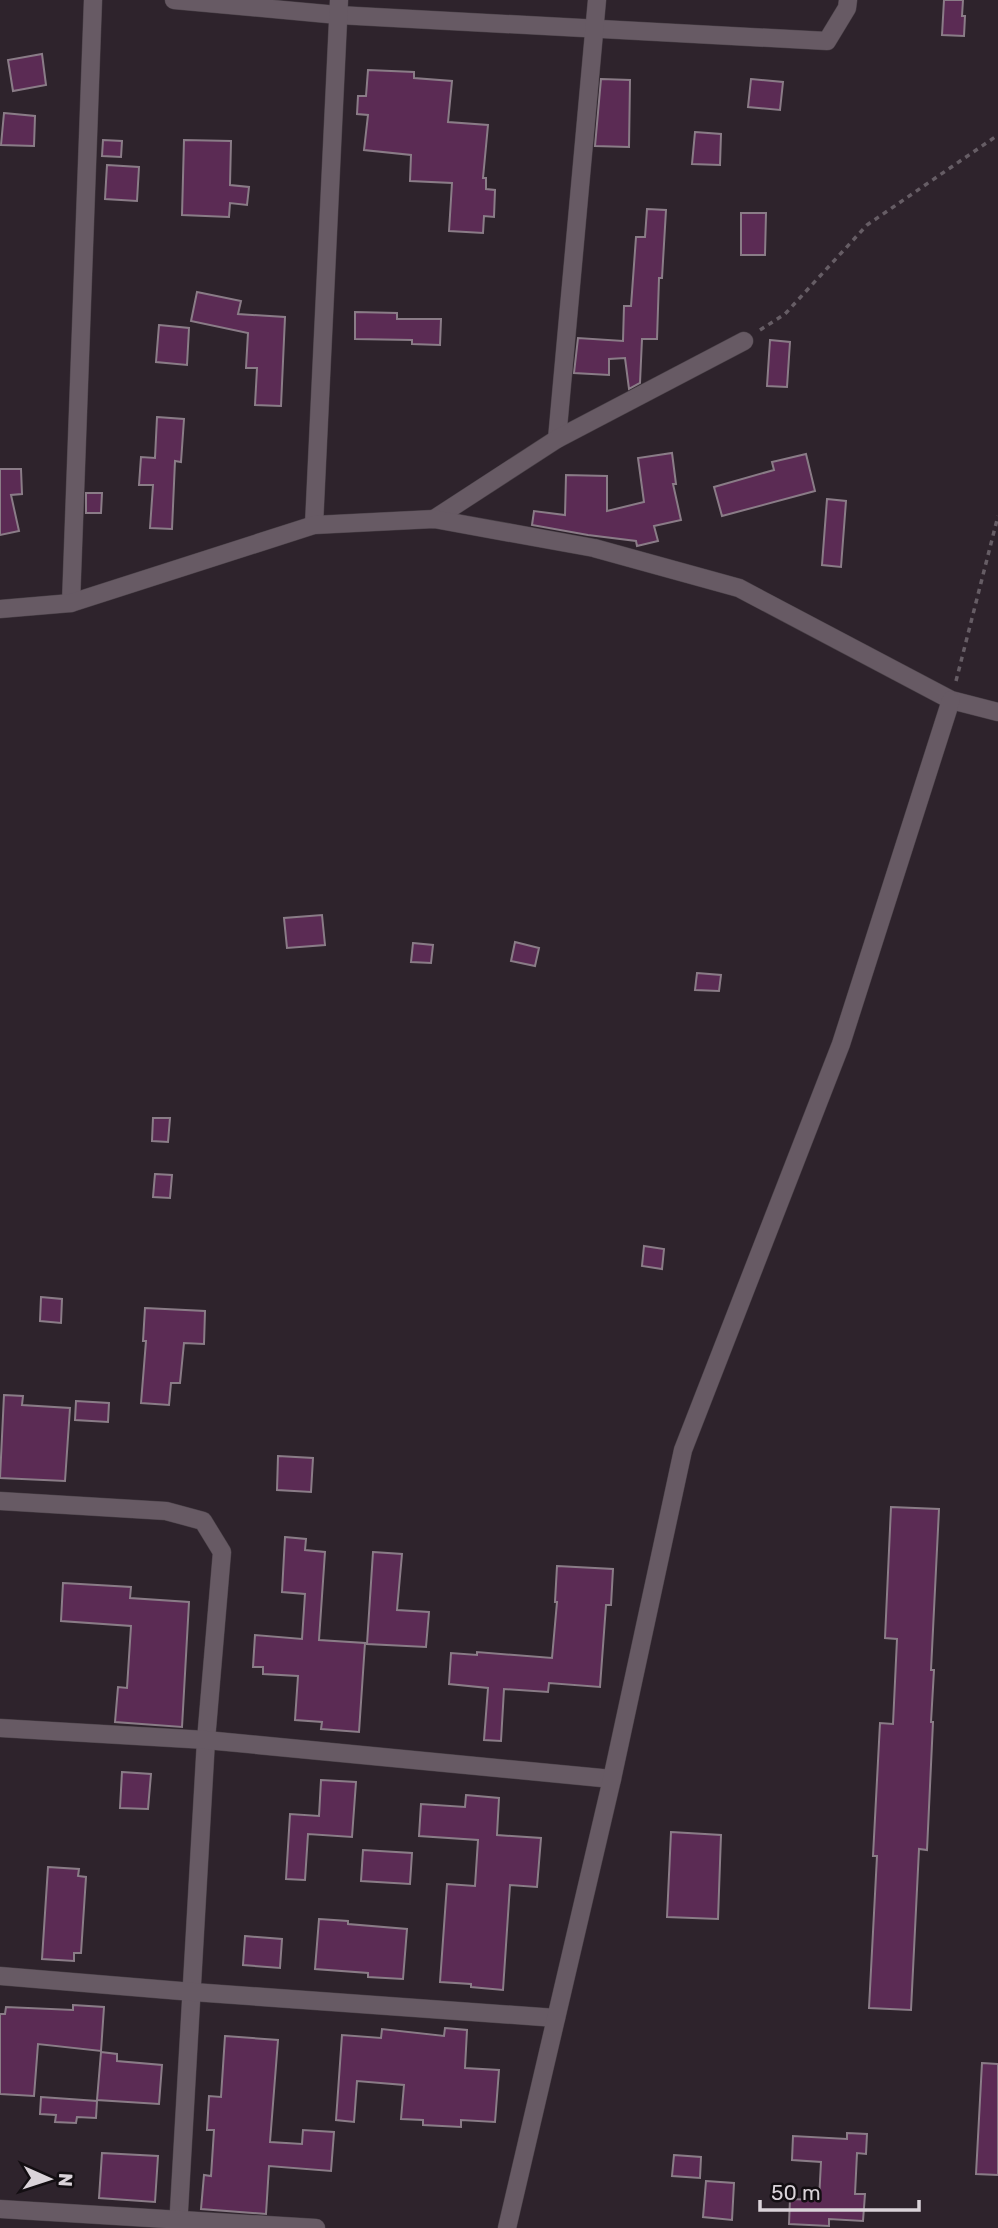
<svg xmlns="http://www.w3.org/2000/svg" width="998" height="2228" viewBox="0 0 998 2228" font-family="Rubik,sans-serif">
<rect width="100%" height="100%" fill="#2e232c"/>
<!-- building -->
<g fill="#5b2b54" stroke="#8a7c87" stroke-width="2">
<path d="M944 0H963L962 16H965L964 36 942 35Z"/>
<path d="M42 54 46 85 13 91 8 60Z"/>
<path d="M368 70 414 72V78L452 81 448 122 488 125 483 178H486V189L495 190 494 217 484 216 483 233 449 231 452 183 410 181 411 155 364 150 368 115 357 114 358 96H366Z"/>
<path d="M601 79 630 80 629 147 595 146Z"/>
<path d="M751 79 783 82 780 110 748 107Z"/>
<path d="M4 113 35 116 34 146 1 145Z"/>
<path d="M695 132 721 134 720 165 692 164Z"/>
<path d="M103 140 122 141 121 157 102 156Z"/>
<path d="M184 140 231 141 230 185 249 187 247 205 230 203 229 217 182 215Z"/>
<path d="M107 165 139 167 137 201 105 199Z"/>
<path d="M647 209 666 210 662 278H659L657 339H642L640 383 629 389 625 358 609 359V375L574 373 578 338 623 341 624 306H631L636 237H645Z"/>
<path d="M741 213H766L765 255H741Z"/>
<path d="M197 292 241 301 238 314 285 317 281 406 255 405 257 368H246L248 333 191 321Z"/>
<path d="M355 312 397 313V319H441L440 345 412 344V340L355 339Z"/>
<path d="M159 325 189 328 187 365 156 362Z"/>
<path d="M770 340 790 342 787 387 767 386Z"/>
<path d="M157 417 184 419 181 462 175 461 172 529 150 528 153 485H139L141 457 155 458Z"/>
<path d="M672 453 676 484H673L681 520 654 526 658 541 637 546 636 541 588 535 532 525 534 511 565 515 566 475 607 476V511L644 502 638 458Z"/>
<path d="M806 454 815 491 722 516 714 487 774 470 772 462Z"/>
<path d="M0 469H21L22 494 11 495 19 531 0 535Z"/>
<path d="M86 493H102L101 513H86Z"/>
<path d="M827 499 846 501 841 567 822 565Z"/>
<path d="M322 915 325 945 287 948 284 918Z"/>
<path d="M515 942 539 948 535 966 511 961Z"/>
<path d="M413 943 433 945 431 963 411 962Z"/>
<path d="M697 973 721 975 719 991 695 990Z"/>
<path d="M153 1118H170L168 1142 152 1141Z"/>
<path d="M155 1174 172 1175 170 1198 153 1197Z"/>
<path d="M644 1246 664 1249 662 1269 642 1266Z"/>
<path d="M41 1297 62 1299 61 1323 40 1321Z"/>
<path d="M145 1308 205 1311 204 1344 184 1343 180 1383H171L169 1405 141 1403 146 1341H143Z"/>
<path d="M4 1395 23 1396 22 1405 70 1408 65 1481 0 1478Z"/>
<path d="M76 1401 109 1403 108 1422 75 1420Z"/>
<path d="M278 1456 313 1458 311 1492 277 1490Z"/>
<path d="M891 1507 939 1509 931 1670H934L931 1722H933L927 1850 919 1849 911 2010 869 2008 877 1856H873L880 1723 893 1724 897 1639 885 1638Z"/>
<path d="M285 1537 306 1539 305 1550 325 1552 319 1640 365 1643 359 1732 321 1729 322 1722 295 1720 298 1676 263 1674V1667H253L255 1635 302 1639 305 1594 282 1592Z"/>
<path d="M373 1552 402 1554 397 1610 429 1612 426 1647 367 1644Z"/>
<path d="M557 1566 613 1569 611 1605H606L600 1687 549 1683 548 1692 504 1689 501 1741 484 1740 488 1688 449 1684 451 1653 477 1655V1652L552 1658 557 1602H555Z"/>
<path d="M63 1583 131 1587 130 1598 189 1602 182 1727 115 1722 118 1687 127 1688 131 1626 61 1621Z"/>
<path d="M122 1772 151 1774 148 1809 120 1808Z"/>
<path d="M321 1780 356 1782 352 1837 308 1834 305 1880 286 1879 290 1814 319 1816Z"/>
<path d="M466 1795 499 1798 497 1835 541 1838 537 1887 510 1885 503 1990 471 1987V1984L440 1982 447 1884 475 1886 478 1840 419 1836 421 1804 465 1807Z"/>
<path d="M671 1832 721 1835 718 1919 667 1917Z"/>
<path d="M363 1850 412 1853 410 1884 361 1881Z"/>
<path d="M48 1867 79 1869 78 1876 86 1877 81 1953H74V1961L42 1959Z"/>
<path d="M319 1919 348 1921V1924L407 1929 403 1979 368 1977V1973L315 1969Z"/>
<path d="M245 1936 282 1939 280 1968 243 1965Z"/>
<path d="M73 2005 104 2007 101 2051 38 2044 34 2096 0 2094V2014H5L6 2007 73 2010Z"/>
<path d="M445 2028 467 2030 465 2068 499 2070 495 2122 461 2120V2127L423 2125V2120L401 2119 404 2085 357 2081 354 2122 336 2120 342 2035 381 2038 382 2029 444 2036Z"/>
<path d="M225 2036 278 2040 270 2142 302 2144 303 2130 334 2132 331 2171 269 2166 266 2214 201 2209 204 2175 211 2176 214 2130H207L209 2096 221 2097Z"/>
<path d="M101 2052 117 2054V2061L162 2065 159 2104 97 2100Z"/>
<path d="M982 2063 998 2064V2175L976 2174Z"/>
<path d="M41 2097 97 2101 96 2118 77 2117 76 2123 55 2122 56 2115 40 2114Z"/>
<path d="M847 2133 867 2134 866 2154 857 2153 855 2194H865L863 2221 829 2219V2226L789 2224 790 2199 819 2200 821 2162 792 2160 793 2136 847 2139Z"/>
<path d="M102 2153 158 2156 155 2202 99 2198Z"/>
<path d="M674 2155 701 2157 700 2178 672 2176Z"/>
<path d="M706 2181 734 2183 732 2220 703 2217Z"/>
</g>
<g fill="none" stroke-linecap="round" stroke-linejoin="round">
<defs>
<g id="street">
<path d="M174 0 338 15 827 41 847 8 848 0"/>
<path d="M557 439 597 0"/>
<path d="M434 519 557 439 744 341"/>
<path d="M314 525 339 0"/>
<path d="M71 603 93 0"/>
<path d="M0 609 71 603 314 525 434 519 594 548 739 588 951 700 998 712"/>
<path d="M0 1501 166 1511 203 1521 222 1552 206 1740 178 2228"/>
<path d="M0 1728 206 1740 612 1779"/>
<path d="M0 1976 193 1992 556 2018"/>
<path d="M0 2209 316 2228"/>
<path d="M507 2228 612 1779 683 1450 841 1044 951 700"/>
</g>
</defs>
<!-- street casing -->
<use href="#street" stroke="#494047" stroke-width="19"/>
<!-- path -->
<g stroke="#665d65" stroke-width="3.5" stroke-dasharray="5 5" stroke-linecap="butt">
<path d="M760 330 785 314 867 225 998 135"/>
<path d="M956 681 998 516"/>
</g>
<!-- street -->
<use href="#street" stroke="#675a64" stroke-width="18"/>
</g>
<!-- north arrow -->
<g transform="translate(49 2179) rotate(93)" stroke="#130e12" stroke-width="5" paint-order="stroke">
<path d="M0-5L12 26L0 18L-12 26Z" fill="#dad3d9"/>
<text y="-10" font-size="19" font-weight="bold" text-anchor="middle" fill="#dad3d9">N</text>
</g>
<!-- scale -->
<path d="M760 2200v10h159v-10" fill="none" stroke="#dad3d9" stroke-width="3.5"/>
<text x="771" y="2200" font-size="21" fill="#dad3d9" stroke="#130e12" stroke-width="5" paint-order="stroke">50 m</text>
</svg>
